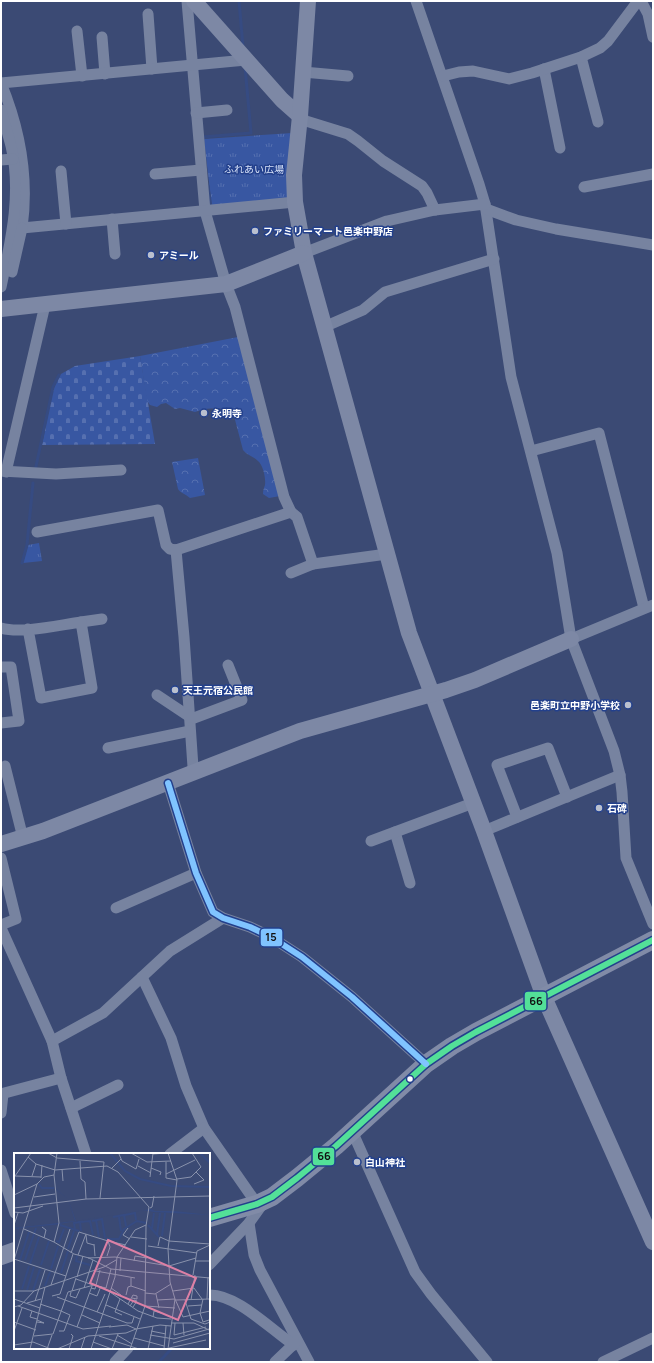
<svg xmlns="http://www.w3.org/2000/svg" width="654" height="1363" viewBox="0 0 654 1363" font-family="Manrope,'Noto Sans JP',sans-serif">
<defs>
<pattern id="forest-crowns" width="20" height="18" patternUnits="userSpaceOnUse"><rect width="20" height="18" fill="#3857a2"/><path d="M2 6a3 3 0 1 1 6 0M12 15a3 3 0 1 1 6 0" fill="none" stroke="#5670b0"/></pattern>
<pattern id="cemetery-stones" width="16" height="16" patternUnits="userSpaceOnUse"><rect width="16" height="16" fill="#3857a2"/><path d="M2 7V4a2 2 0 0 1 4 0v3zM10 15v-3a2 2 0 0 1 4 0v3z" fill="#5670b0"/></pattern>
<pattern id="park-tufts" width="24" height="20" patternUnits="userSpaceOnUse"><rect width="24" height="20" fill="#3857a2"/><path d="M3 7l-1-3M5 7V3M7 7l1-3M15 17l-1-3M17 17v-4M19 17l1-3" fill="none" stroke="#5670b0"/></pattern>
</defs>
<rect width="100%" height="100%" fill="#3b4a74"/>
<!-- forest -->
<g fill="url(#forest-crowns)">
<path d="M238 337 280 496 269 498 263 494C263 490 264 488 265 485 266 478 263 465 258 461 253 456 247 455 243 450L234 416 229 411 218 408 204 409 195 412 180 408 175 409 166 403 161 404 157 407 150 405 147 401 140 356Z"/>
<path d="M198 458 205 495 190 498C186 494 180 493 178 489L172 462Z"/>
</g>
<!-- cemetery -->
<path fill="url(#cemetery-stones)" d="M140 356 155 444 42 445 52 394 57 380 61 374 75 366Z"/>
<!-- park -->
<g fill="url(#park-tufts)">
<path d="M292 133 290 200 212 208 204 139Z"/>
<path d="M39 543 42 561 23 563 28 545Z"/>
</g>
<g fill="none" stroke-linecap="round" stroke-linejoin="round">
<!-- stream -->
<g stroke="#364b82" stroke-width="3">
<path d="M239 1 243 47"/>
<path d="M203 139V137L251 133 245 67"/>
<path d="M208 186 211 208"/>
<path d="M35 471 53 387 59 375"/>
<path d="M22 563 27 545 33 483"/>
<path d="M159 1362 172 1348"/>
</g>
<!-- street -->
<g stroke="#7783a0" stroke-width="11">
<path d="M187 1 205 211 226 284 235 307 284 497 291 512 297 517 313 564"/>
<path d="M416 1 479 184 485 204 511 377 557 553 571 639 614 751 620 775 622 792 626 858 653 924"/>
<path d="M641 1 648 14 653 37"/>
<path d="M148 14 152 69"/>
<path d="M77 31 82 76"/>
<path d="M102 37 105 74"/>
<path d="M581 57 598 122"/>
<path d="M544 69 560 148"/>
<path d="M303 72 348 76"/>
<path d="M443 76 459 72 473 71 509 79 532 73 581 57 600 48 608 41 638 1"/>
<path d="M1 83C20 129 29 178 22 228L295 202"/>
<path d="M1 83 246 60"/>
<path d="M1 110C4 122 8 134 11 146 22 193 11 240 1 287"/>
<path d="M196 113 227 110"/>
<path d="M300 116 306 121 348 134 358 141 383 161 422 186 427 193 435 210"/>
<path d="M1 160 13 159"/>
<path d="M61 171 66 224"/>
<path d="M155 174 201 170"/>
<path d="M584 187 653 174"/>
<path d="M486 209 516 220 556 229 653 245"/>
<path d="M112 219 115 254"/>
<path d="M304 253 387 221 435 210 485 204"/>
<path d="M12 272 22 228"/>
<path d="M324 327 363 310 385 292 494 259"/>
<path d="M531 451 599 433 644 608"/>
<path d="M1 471 56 474 121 470"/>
<path d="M6 472 45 305"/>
<path d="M37 532 158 510 166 545 170 549 176 550 291 512"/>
<path d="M176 550 184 637 193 767 194 773"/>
<path d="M291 573 313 564 387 554"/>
<path d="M81 622 102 619"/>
<path d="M1 628C21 634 59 625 81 622L92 688 41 698 28 629"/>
<path d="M571 639 653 605"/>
<path d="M1 667H11L19 721 1 723"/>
<path d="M157 695 190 717 194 718 242 700 228 665"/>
<path d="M108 748 190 731"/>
<path d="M5 766 23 838"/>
<path d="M168 783 196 873 213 912 223 918 250 927 271 937 302 957 352 997 426 1064"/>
<path d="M517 817 497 765 548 748 567 797"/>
<path d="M484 831 620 775"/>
<path d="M395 832 410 883"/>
<path d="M371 841 473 803"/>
<path d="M1 858 16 919 1 925"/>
<path d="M116 908 196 873"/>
<path d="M1 928 52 1041 61 1078 86 1154"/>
<path d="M142 977 171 1038 186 1086 204 1128 257 1204"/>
<path d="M52 1041 103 1013 170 951 223 918"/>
<path d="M1 1094 61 1078"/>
<path d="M71 1108 118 1085"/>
<path d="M1 1113 3 1094"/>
<path d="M352 1131 415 1272 431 1294 487 1362"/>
<path d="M170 1154 204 1128"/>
<path d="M1 1170 15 1213"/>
<path d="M249 1223 254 1255 260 1270 309 1362"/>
<path d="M209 1265 249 1223 264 1202"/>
<path d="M209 1295C237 1294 271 1330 294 1345"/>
<path d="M115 1362 128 1348"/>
<path d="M275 1362 297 1341"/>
<path d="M603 1362 653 1338"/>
</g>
<!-- secondary -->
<g stroke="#7d88a5" stroke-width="16">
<path d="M194 1 282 100 300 116"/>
<path d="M308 1 300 116 294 175 295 202 304 253 409 633 484 831 544 997 653 1242"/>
<path d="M1 309 226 284 304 253"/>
<path d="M1 844 43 831 300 731 446 690 475 680 571 639"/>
</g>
<!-- primary -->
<g stroke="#818ba7" stroke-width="18">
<path d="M209 1218 257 1204 272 1197 297 1178 336 1146 426 1064 452 1046 476 1032 653 940"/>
<path d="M1 1256 15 1251"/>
</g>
<defs>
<path id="bus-1" d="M209 1218 257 1204 272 1197 297 1178 336 1146 426 1064 452 1046 476 1032 653 940"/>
<path id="bus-2" d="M168 783 196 873 213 912 223 918 250 927 271 937 302 957 352 997 426 1064"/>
</defs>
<!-- bus-1 casing -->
<use href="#bus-1" stroke="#23408c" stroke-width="9"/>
<!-- bus-2 casing -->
<use href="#bus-2" stroke="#23408c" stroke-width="9"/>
<!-- bus-1 -->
<use href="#bus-1" stroke="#53e098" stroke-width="6"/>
<!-- bus-2 -->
<use href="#bus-2" stroke="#80c4ff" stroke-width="6"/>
</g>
<!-- markers -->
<g fill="#bac0ce" stroke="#23408c" stroke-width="1.5">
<circle cx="255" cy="231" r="4"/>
<circle cx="151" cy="255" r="4"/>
<circle cx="204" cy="413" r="4"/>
<circle cx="175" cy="690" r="4"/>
<circle cx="628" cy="705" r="4"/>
<circle cx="599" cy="808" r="4"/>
<circle cx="357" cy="1162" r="4"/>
</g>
<circle fill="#fff" stroke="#23408c" stroke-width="1.5" cx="410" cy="1079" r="3.5"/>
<g text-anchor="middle" stroke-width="3" stroke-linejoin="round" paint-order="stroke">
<!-- park labels -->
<g font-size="10" fill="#d5e0f8" stroke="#23408c">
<text x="254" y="173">ふれあい広場</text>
</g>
<!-- poi labels -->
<g font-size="10" font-weight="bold" fill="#fff" stroke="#23408c" text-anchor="start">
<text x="263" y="235">ファミリーマート邑楽中野店</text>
<text x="159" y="259">アミール</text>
<text x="212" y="417">永明寺</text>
<text x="183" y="694">天王元宿公民館</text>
<text x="620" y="709" text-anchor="end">邑楽町立中野小学校</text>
<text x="607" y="812">石碑</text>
<text x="365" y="1166">白山神社</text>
</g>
</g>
<!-- overview -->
<g transform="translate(14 1153)">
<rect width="196" height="196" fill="#3b4a74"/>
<path d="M41 35 44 38 54 46 62 68 137 56 141 58H161L196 62 139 59 130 57 39 72 5 75 0 91 5 76 0 75 61 68 54 46Z" fill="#364b82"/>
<path fill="none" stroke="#364b82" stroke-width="2" d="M96 0 111 18 126 26 157 33 196 34M186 0 196 10M25 31 28 35H40M111 62 121 60 122 67M99 64 110 62 112 73M105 64 107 78M82 67 85 84M78 68 88 66 91 85M66 69 76 68 79 82M46 72 65 78M134 72 145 84M138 75 140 60M61 76 60 70 66 69 67 78M143 81 146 60M148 83 151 60M92 86H105L110 76 123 68 132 70M42 88 45 89 50 76M54 96 60 78M63 103 62 108 76 112M6 107 15 79M11 107 22 75M16 111 25 84M27 112 35 88M37 116 44 93M47 120 54 98M31 133 36 119M8 136 15 113M13 137 20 114M19 138 26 116"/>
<path fill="none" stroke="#8992ac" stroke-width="1" d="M34 0 43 5 90 9 86 45M117 0 133 9 157 8M154 0 163 27 154 96 156 129 161 146 154 196M105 1 108 8 122 16 125 6M139 1 153 0M14 4 22 11 41 17M66 8 67 26 71 29 72 46M152 9V25L163 27M124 13 137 20M98 15 107 6M137 15 147 19 146 22M48 16 49 28M41 17 93 13 104 19 135 54 132 73 131 153 116 196M152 21 181 7M1 23 17 0M1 23 27 24M18 23 22 11M136 24 139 0M27 25 28 12M163 26 177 24 187 14 178 0M180 31 190 27 182 19M0 42 23 31M20 44 41 41M0 55 72 46 196 43M136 55 138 54 140 43M0 59 9 60 29 53M0 72 4 60M28 74 32 77 30 85M114 75 109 82 116 86M10 76 40 89 60 101 75 105 97 116 196 125M72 82 73 90 80 92M117 84 133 86M94 88 112 92M40 89 45 70 40 22M80 91 81 103M134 93 183 100M144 93 146 84 155 88 196 91M57 100 65 79 94 88 96 94 93 103M64 102 72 81M103 104 121 77 132 72M74 105 101 104 155 113M0 106 52 123M0 107 23 31 30 24 40 22 43 0M120 108 121 103 133 105M181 108H196M155 113 182 105M82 118 121 125M106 118 107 105M179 122 183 98 196 92M63 124 69 103M62 126 79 132M37 132 56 76M117 133 132 138M70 135 79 107M77 135 81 136 86 117M90 135 124 158 143 165 157 166M97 135 107 142M180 135 188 146M0 138H20L90 114 102 107M58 138 62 125M159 138 180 135M57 139 56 143 62 145 66 136M75 140 83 143 87 133M131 140 141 141 157 131M142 141 145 155M112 142 114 134 117 133V125M38 143 46 141 59 101M43 144 113 170H118L120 164M0 146 26 155M106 146 101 159 108 162M161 146 169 164 196 158M189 146 186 160 189 169 195 167 196 169M193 146 194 124M143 147 161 146M162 147 196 146M171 147 177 166 191 171 196 169M177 147 181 122M21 148 31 117M13 150 27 146M26 151 47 158M114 151 119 142 123 143V146L118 145M92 152 126 166M4 153 69 176 97 173M116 153 120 147 123 148 119 154M131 153 161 155M174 153 188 152M0 154 7 152 20 138M18 158 16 164 23 166M83 159 91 141M68 162 86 170M139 164 140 158 147 160M0 169 22 177M23 169 30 170 23 167M157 170H180L195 177M169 170 170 182M63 174 78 133M95 174 113 172 122 176M0 178 8 155M45 178H50L56 162 47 158M137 178 152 181M103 182 118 191M136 182 160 186 195 176M160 182 192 174M160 182 161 170M20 183 39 181 54 139 80 132 92 135 97 116M85 183 125 196M120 185 150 193M79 189 98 196M159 190 196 180M0 192 19 189 37 196M155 195 192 187M16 196 31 134M33 196 38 182M43 196 74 183 112 180 122 176 146 172 157 173M55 196 59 183 57 181M67 196 71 184M77 196 101 124 103 104M98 196 104 181M134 196 139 173M150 196 152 173"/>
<path fill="#dd80a5" fill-opacity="0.15" stroke="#dd80a5" stroke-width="2" d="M94 87 182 125 164 167 76 130Z"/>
<rect width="196" height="196" fill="none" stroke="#fff" stroke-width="2"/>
</g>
<g stroke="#23408c" stroke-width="1.5">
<rect x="260" y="928" width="23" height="19" rx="4" fill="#80c4ff"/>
<rect x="524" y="991" width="23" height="20" rx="4" fill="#53e098"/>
<rect x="312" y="1147" width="23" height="19" rx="4" fill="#53e098"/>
</g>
<g font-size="11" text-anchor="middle" font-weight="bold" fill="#111">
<text x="271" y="941">15</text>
<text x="536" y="1005">66</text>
<text x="324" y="1160">66</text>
</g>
<!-- border -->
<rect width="654" height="1363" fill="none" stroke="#ffffff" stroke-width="4"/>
</svg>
